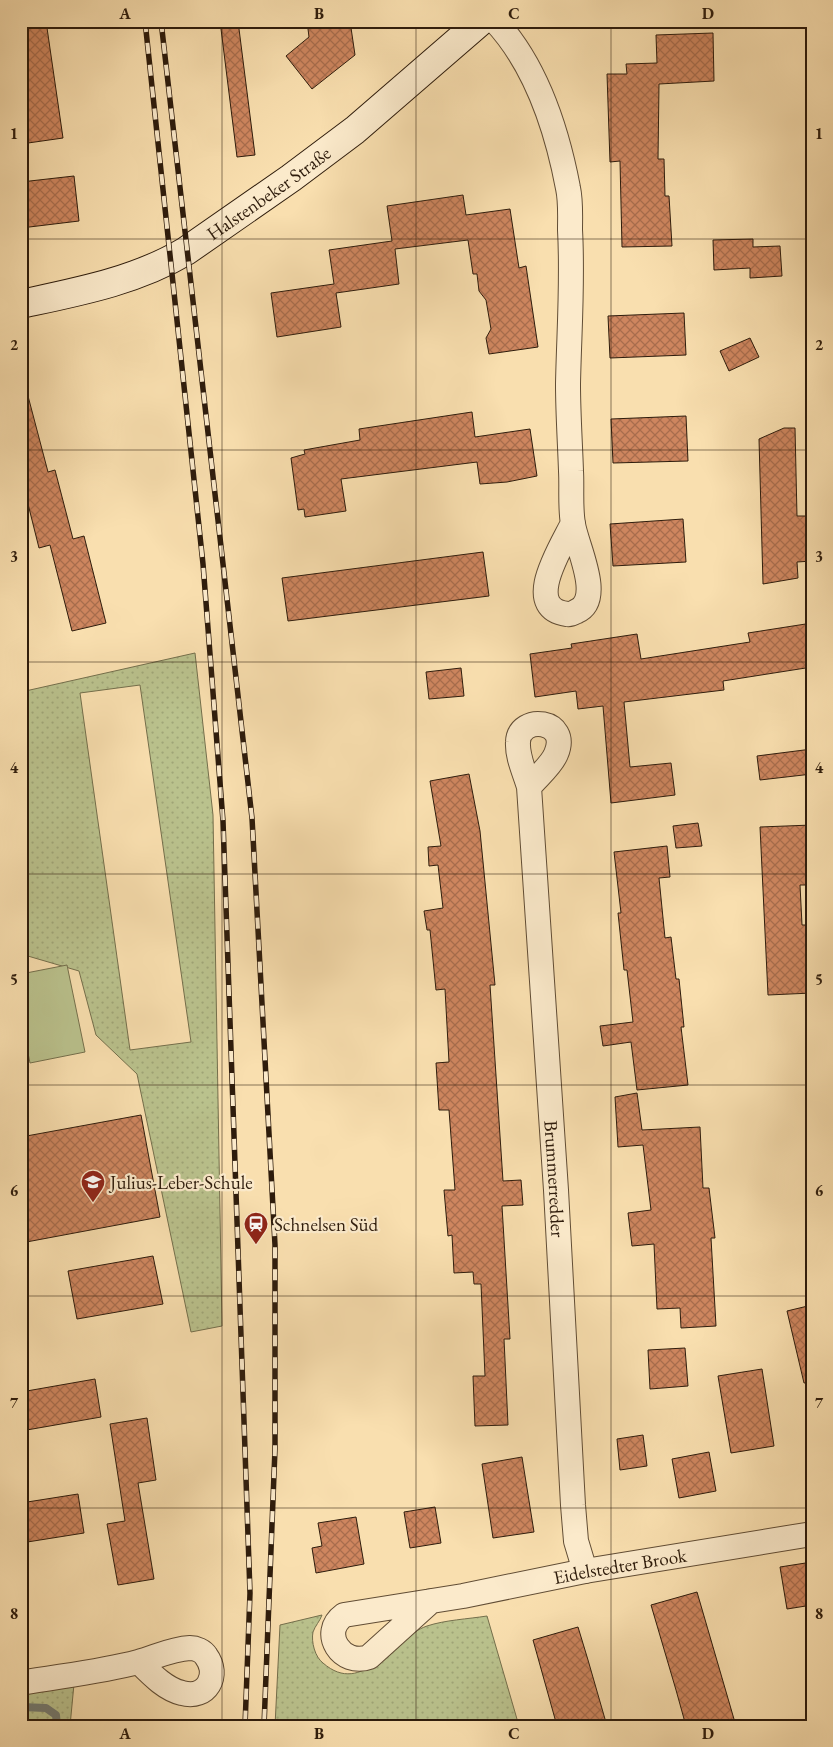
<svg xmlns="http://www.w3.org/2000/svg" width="833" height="1747" viewBox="0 0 833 1747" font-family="'EB Garamond',serif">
<defs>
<pattern id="grass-dots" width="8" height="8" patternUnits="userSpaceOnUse" patternTransform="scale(1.25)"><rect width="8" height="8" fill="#bac28d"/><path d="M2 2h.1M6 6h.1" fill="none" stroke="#a0a678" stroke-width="1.8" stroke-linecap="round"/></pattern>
<pattern id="building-cross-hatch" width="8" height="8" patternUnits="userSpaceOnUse" patternTransform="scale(1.25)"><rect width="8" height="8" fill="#ce865f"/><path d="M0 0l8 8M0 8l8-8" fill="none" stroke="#a86d4d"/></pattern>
</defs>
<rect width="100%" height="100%" fill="#f9dfaf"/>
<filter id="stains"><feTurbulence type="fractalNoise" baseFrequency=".004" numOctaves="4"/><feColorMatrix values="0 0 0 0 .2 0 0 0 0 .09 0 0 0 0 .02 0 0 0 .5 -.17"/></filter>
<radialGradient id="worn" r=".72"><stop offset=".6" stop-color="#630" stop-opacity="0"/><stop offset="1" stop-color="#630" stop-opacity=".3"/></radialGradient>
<!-- grass -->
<g fill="url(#grass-dots)" stroke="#746f4c" fill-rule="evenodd">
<path d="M195 653 213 815 222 1326 191 1332 137 1074 96 1035 79 971 21 954V692ZM140 685 191 1042 130 1050 80 693Z"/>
<path d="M322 1615C320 1621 315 1626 313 1632 311 1642 315 1657 323 1663 363 1698 392 1638 427 1626 445 1620 468 1619 487 1616L519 1726H275L280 1625Z"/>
<path d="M74 1684 70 1726H21V1693Z"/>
</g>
<!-- garden -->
<path fill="#bac28d" stroke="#746f4c" d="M67 965 85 1052 30 1063 21 1018V974Z"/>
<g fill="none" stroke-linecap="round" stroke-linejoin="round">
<!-- stream -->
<path stroke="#747b72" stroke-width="8" d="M21 1707 46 1708 56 1715 57 1726"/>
</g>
<!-- building -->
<g fill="url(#building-cross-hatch)" stroke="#2e1c0c">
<path d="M21 21H46L63 138 21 144Z"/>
<path d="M220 21H238L255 155 237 157Z"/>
<path d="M307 21H350L355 55 312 89 286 56 309 37Z"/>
<path d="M713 33 714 81 659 84 658 159H664L665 196H669L672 246 622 247 620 161 610 162 607 74H627L626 64 657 63 656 35Z"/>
<path d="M74 176 79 221 21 228V182Z"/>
<path d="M463 195 466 215 510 209 519 268 526 266 538 347 489 354 486 338 491 329 486 300 479 291 477 274H473L468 240 395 249 399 284 336 293 341 327 277 337 271 293 334 284 329 250 392 241 387 206Z"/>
<path d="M753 239V247L780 246 782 276 750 278V268L714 270 713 240Z"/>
<path d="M684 313 686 355 610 358 608 316Z"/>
<path d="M750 338 759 357 729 371 720 351Z"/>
<path d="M28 396 48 472 55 470 73 539 84 536 106 623 72 631 50 545 39 548 21 476V397Z"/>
<path d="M472 412 475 437 530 429 537 476 507 482 480 484 477 462 341 479 346 511 305 517 304 509 298 510 291 458 305 454 304 450 360 440 359 429Z"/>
<path d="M686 416 688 461 613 463 611 419Z"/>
<path d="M784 428H795L797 516H812V561L797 562 798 578 763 584 759 439Z"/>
<path d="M683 519 686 562 613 566 610 524Z"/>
<path d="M483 552 489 596 288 621 282 578Z"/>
<path d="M812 623V667L723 681 724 690 624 702 630 767 671 763 675 795 611 803 603 706 578 709 576 691 535 697 530 654 572 648 571 644 637 634 641 659 750 642 748 633Z"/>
<path d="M461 668 464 696 429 699 426 672Z"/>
<path d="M812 749V774L760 780 757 756Z"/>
<path d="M469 774 480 831 495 985H490L503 1181 521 1180 523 1205 502 1206 510 1339H504L508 1425 475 1426 473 1376H485L481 1284H474L473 1272 454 1273 452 1235 448 1236 444 1190H455L449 1110H439L436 1063 449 1062 445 989 436 990 430 930H427L424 911 443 908 438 865 429 866 428 847 441 846 430 781Z"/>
<path d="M698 823 702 846 676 848 673 826Z"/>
<path d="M812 825V885H800L802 925H812V993L768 995 760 827Z"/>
<path d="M667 846 670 877 659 878 665 938 671 937 676 979H679L684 1027H681L688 1085 637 1090 631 1042 603 1046 600 1026 633 1022 627 970H624L618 913H621L614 852Z"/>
<path d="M637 1093 642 1130 700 1127 703 1188H709L715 1238H711L716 1326 681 1328 680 1308 657 1309 654 1244 632 1246 628 1213 651 1210 643 1145 618 1147 615 1097Z"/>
<path d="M141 1115 160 1217 21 1243V1137Z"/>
<path d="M153 1256 163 1304 77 1319 68 1271Z"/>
<path d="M812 1305V1382L804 1383 787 1311Z"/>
<path d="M685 1348 688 1386 650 1389 648 1350Z"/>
<path d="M762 1369 774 1446 731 1453 718 1376Z"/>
<path d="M95 1379 101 1417 21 1431V1392Z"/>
<path d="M147 1418 156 1480 138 1483 154 1579 118 1585 107 1524 125 1521 110 1424Z"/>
<path d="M643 1435 647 1466 620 1470 617 1439Z"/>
<path d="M709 1452 716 1491 679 1498 672 1459Z"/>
<path d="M522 1457 534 1532 493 1538 482 1464Z"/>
<path d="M78 1494 84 1533 21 1543V1503Z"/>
<path d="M435 1507 441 1543 410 1548 404 1512Z"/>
<path d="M356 1517 364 1564 316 1573 312 1548 322 1546 318 1523Z"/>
<path d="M812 1562V1605L787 1609 780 1567Z"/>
<path d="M697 1592 736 1726H686L676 1690 651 1605Z"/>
<path d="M578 1627 588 1660 607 1726H557L533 1640Z"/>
</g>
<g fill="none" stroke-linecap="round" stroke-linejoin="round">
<defs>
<g id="street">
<path d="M495 21C536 65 557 130 568 188 571 202 570 216 570 230 573 281 569 333 568 384 568 413 570 442 571 471 572 488 570 507 573 524 576 545 604 599 577 611 573 613 571 615 567 614 521 608 562 546 573 523"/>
<path id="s1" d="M529 787C525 773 517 757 518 742 519 714 571 719 556 754 551 766 537 777 529 787L556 1190 573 1505 576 1541 585 1571"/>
<path id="s2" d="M431 1601 369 1657C342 1667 319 1633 344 1615L463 1596 585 1571 812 1534"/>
<path d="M21 1683C60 1676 100 1672 138 1662 156 1657 171 1649 190 1648 196 1648 203 1651 206 1656 220 1675 207 1700 182 1693 165 1689 151 1674 139 1662"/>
</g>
<g id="secondary">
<path id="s3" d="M21 304C77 292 136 281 186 251L291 178 355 130 481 21"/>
</g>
</defs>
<!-- street casing -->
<use href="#street" stroke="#614d35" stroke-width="26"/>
<!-- secondary casing -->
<use href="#secondary" stroke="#2e1c0c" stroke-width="30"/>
<!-- street -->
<use href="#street" stroke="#fbeacb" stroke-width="24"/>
<!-- secondary -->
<use href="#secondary" stroke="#fbeacb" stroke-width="28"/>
<defs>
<g id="rail">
<path d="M145 21 203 564 223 821 250 1593 245 1726"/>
<path d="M161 21 252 818 275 1245V1449L264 1726"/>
</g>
</defs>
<!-- rail casing -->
<use href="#rail" stroke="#2e1c0c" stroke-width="5.5"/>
<!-- rail -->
<use href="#rail" stroke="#fbeacb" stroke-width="4" stroke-dasharray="11" stroke-linecap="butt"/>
</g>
<!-- grid -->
<path fill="none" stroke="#2e1c0c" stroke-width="1" stroke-opacity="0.55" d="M222 21V1726M416 21V1726M611 21V1726M21 239H812M21 450H812M21 662H812M21 874H812M21 1085H812M21 1296H812M21 1508H812"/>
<!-- icons -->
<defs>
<symbol id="school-pin" viewBox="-11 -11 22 30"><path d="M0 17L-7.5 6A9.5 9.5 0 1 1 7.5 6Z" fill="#8f2418" stroke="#fbeacb"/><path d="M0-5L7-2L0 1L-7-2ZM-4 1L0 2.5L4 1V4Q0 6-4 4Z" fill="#fff"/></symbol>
<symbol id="station-pin" viewBox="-11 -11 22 30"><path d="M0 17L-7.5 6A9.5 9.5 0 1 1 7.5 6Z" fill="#8f2418" stroke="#fbeacb"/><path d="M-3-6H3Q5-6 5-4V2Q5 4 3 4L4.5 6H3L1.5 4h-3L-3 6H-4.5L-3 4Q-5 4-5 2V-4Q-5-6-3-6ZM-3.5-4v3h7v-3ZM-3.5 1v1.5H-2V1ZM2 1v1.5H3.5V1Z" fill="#fff"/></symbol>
</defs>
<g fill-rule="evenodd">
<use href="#school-pin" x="79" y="1168" width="28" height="38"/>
<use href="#station-pin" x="242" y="1210" width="28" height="38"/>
</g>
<g text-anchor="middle" stroke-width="4.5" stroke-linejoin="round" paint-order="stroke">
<!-- street labels -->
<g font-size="19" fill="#2e1c0c" stroke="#fbeacb">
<text dy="7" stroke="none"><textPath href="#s3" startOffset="275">Halstenbeker Straße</textPath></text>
<text dy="7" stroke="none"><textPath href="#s1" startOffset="555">Brummerredder</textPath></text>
<text dy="7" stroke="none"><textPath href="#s2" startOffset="436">Eidelstedter Brook</textPath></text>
</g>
<!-- poi labels -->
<g font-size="19" fill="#2e1c0c" stroke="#fbeacb" text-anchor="start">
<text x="110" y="1189">Julius-Leber-Schule</text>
<text x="274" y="1231">Schnelsen Süd</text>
</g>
</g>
<!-- margin -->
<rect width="833" height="1747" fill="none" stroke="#f9dfaf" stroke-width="55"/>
<rect x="28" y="28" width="778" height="1692" fill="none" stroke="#2e1c0c" stroke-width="2"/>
<g font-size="16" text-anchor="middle" font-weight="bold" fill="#2e1c0c">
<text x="125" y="19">A</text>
<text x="319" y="19">B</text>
<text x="514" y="19">C</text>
<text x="708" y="19">D</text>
<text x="14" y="139">1</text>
<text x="819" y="139">1</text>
<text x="14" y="350">2</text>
<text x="819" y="350">2</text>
<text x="14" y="562">3</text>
<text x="819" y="562">3</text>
<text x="14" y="773">4</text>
<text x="819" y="773">4</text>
<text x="14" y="985">5</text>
<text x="819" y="985">5</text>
<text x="14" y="1196">6</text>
<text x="819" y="1196">6</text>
<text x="14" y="1408">7</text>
<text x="819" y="1408">7</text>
<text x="14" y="1619">8</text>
<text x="819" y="1619">8</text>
<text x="125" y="1739">A</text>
<text x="319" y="1739">B</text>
<text x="514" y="1739">C</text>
<text x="708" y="1739">D</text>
</g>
<rect width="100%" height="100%" filter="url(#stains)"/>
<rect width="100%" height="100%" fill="url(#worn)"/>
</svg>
